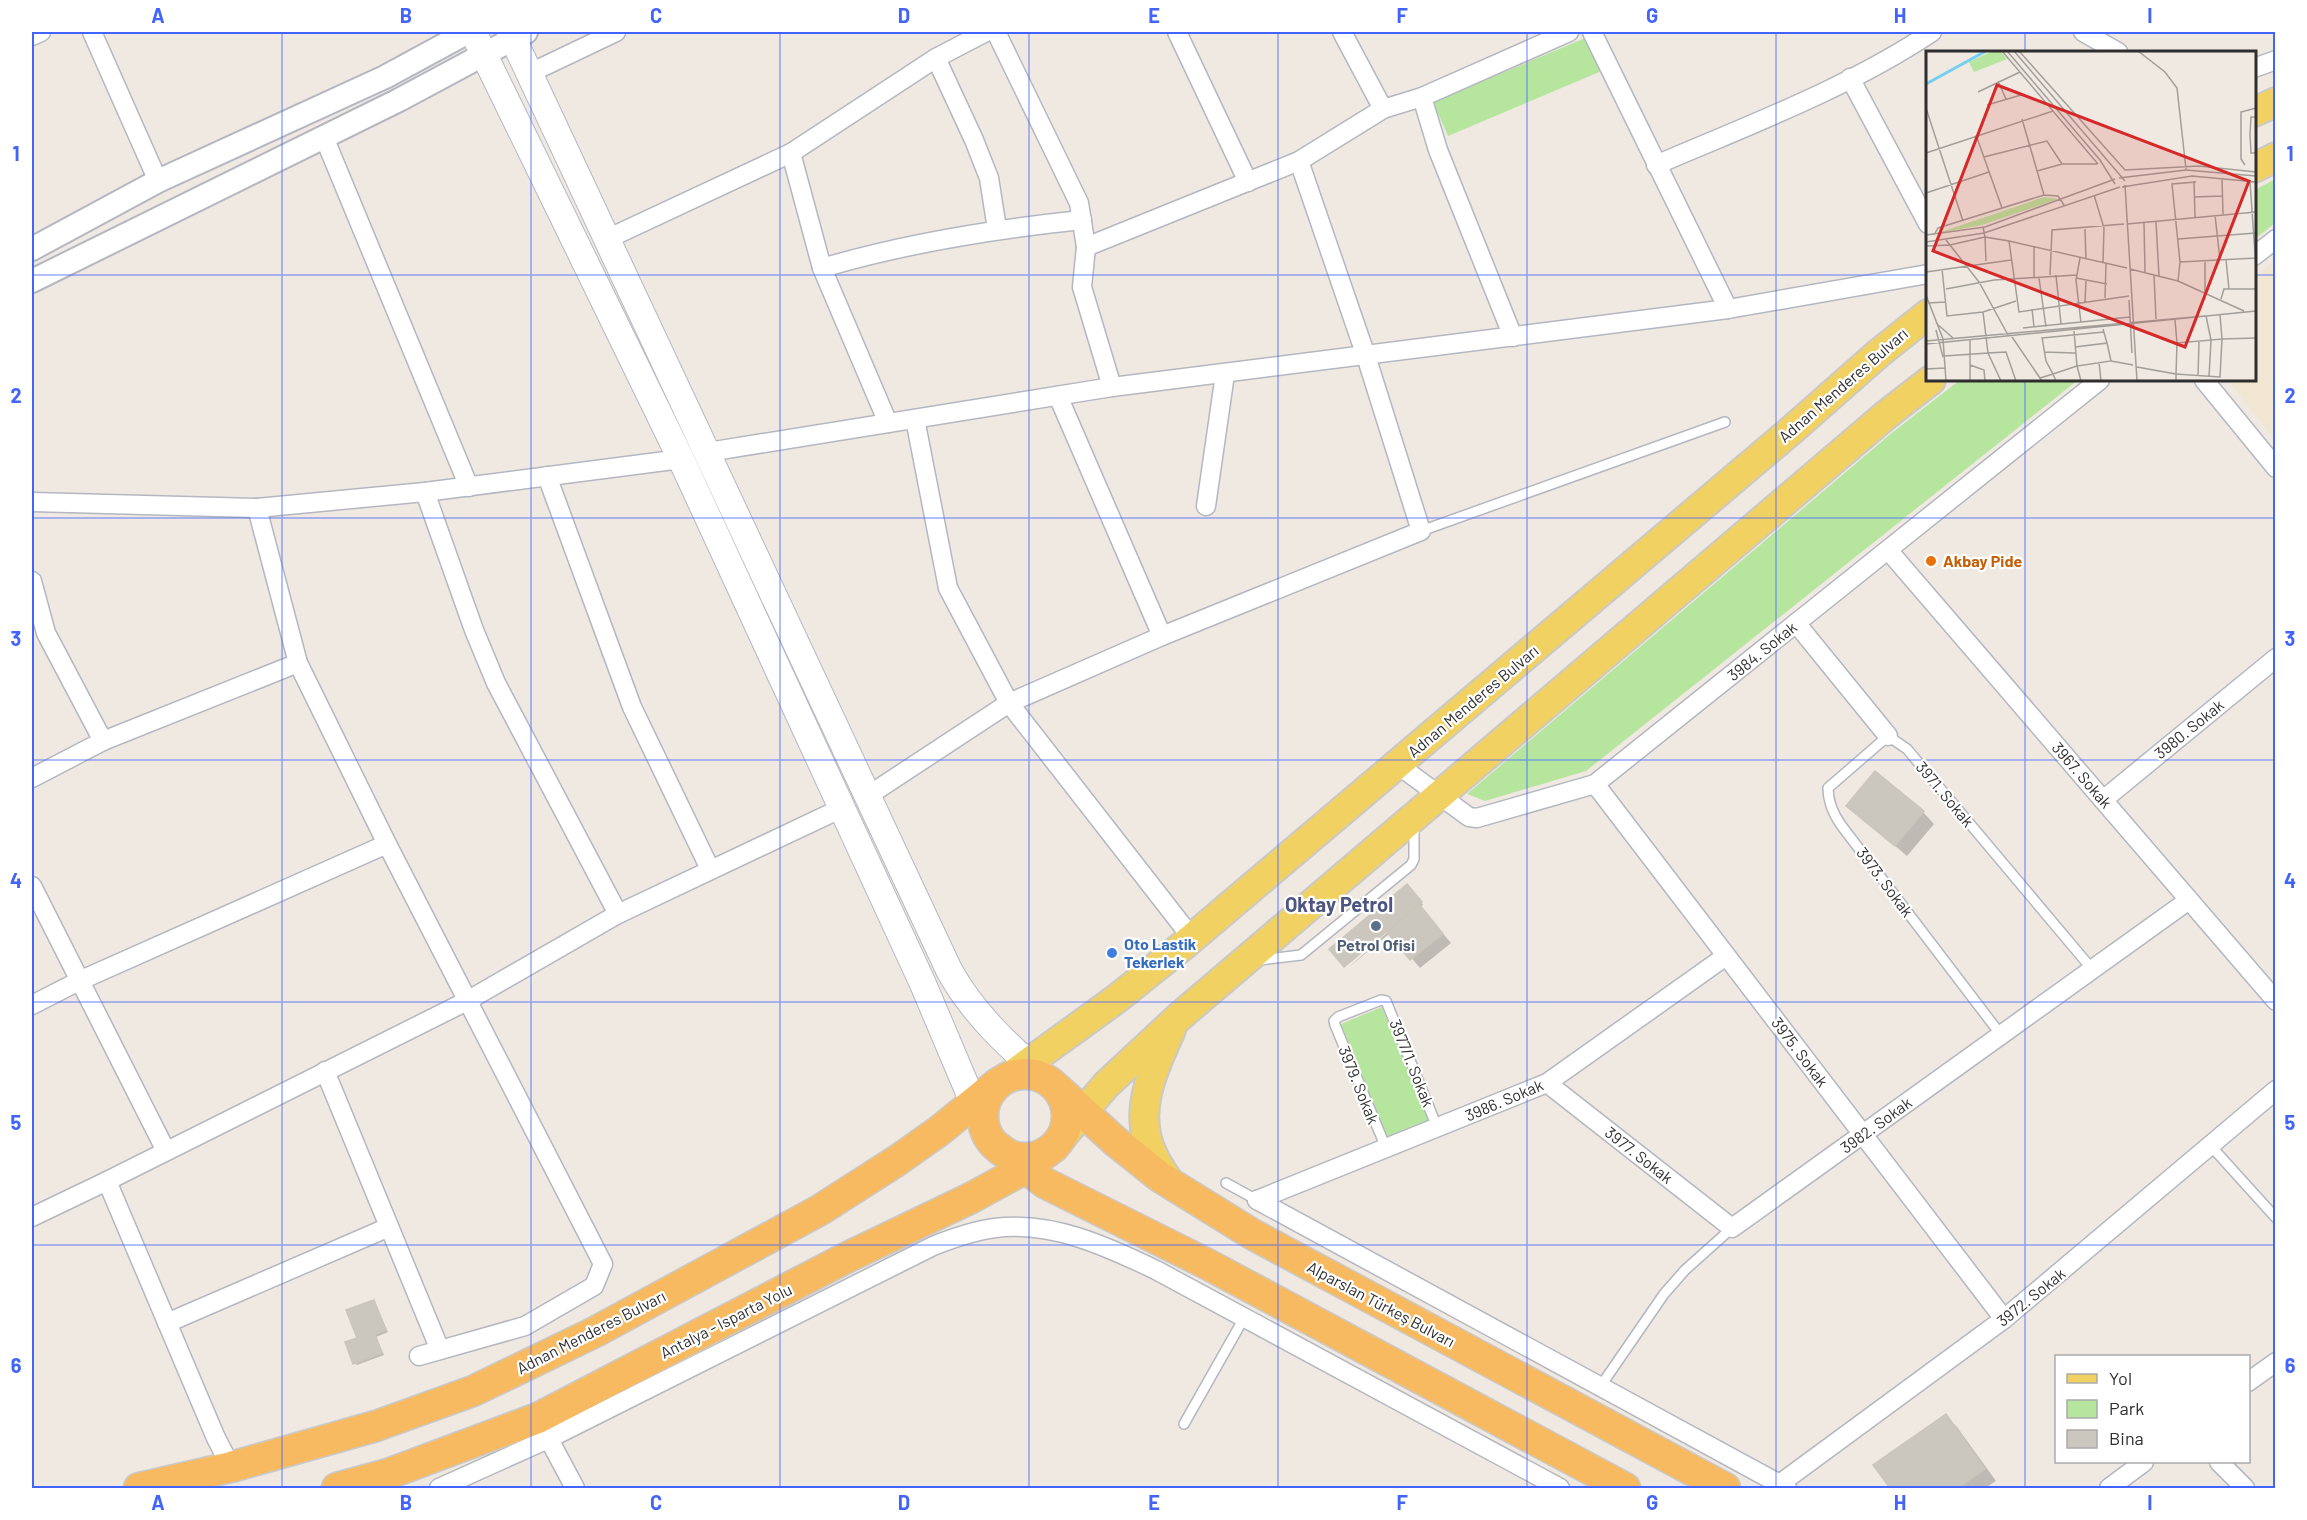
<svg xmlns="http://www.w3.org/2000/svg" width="2307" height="1520" viewBox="0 0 2307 1520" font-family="Barlow,sans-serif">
<rect width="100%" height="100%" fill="#efe9e1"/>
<!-- education -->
<path fill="#f0e6d1" d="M2275 261V439L2228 380H2254L2255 278Z"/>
<!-- green -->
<g fill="#b6e59e">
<path d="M1590 36 1604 70 1448 136 1433 102Z"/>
<path d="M2275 179V223L2255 239V190Z"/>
<path d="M1960 380H2078L1586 771 1485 801 1467 794 1893 432Z"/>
<path d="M1382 1007 1428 1120 1387 1137 1341 1024Z"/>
</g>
<!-- shadow -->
<g fill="#0003">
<path d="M1848 806 1923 812 1934 824 1907 856Z"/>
<path d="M1407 886 1423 905 1420 907 1451 943 1420 968 1390 933 1348 968 1388 932Z"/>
<path d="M374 1301 388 1332 376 1337 384 1355 357 1365 354 1363 359 1339Z"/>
<path d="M1945 1416 1957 1427 1996 1481 1985 1488H1891L1875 1465Z"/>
</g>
<!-- building -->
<g fill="#cbc7bf" stroke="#cbc5ba" stroke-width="1.5">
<path d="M1875 771 1924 811 1895 846 1846 806Z"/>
<path d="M1407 884 1422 902 1344 967 1329 949Z"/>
<path d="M1419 904 1443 934 1410 960 1387 932Z"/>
<path d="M374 1300 386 1330 375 1334 382 1353 353 1364 345 1342 357 1338 346 1310Z"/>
<path d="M1946 1414 1985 1469 1958 1488H1890L1873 1465Z"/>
</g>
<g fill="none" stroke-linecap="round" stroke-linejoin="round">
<defs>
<g id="service">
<path d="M1421 531 1725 422"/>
<path d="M1260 960 1301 955 1411 865 1414 859V824"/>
<path d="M2001 1035 1841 825C1834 815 1828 801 1828 788L1888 736 1907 749 2092 969"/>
<path d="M2210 1145 2276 1218"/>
<path d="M1386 1148 1335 1025 1334 1021 1338 1017 1381 1000 1386 1001 1437 1127"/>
<path d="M1226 1183 1257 1200"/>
<path d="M1600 1387 1664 1294 1685 1270 1732 1228"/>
<path d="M1184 1424 1244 1318"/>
</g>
<g id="minor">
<path d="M92 32 158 181"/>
<path d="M996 32 1079 203 1086 247 1082 287 1112 387"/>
<path d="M1177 32 1248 182"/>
<path d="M1342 32 1383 109"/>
<path d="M1592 32 1728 309 1928 274"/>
<path d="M2083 32 2118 52"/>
<path d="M32 36 41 32"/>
<path d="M936 58 974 140 989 178 997 229"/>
<path d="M2254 68 2276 60"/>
<path d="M530 73 616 32"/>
<path d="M1850 78 1928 224"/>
<path d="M1422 97 1438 150 1513 337"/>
<path d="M324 137 469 487"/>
<path d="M791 153 822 268 888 423"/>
<path d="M1656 165C1749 125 1848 88 1932 32"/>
<path d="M607 239 791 153 936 58 986 32"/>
<path d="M1086 247 1299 161 1383 109 1422 97 1569 32"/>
<path d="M2254 256 2276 239"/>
<path d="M822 268C907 243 994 229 1082 220"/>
<path d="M2204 380 2276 468"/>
<path d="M1058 396 1162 636"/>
<path d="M915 419 948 588 1009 703 1192 938"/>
<path d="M708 452 1112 387 1728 309"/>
<path d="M547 476 632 707 710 869"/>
<path d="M425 492 474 630 496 683 618 914"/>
<path d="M32 502 257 508 425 492 681 459"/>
<path d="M1206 506 1225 374"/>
<path d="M257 508 298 663 387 844 603 1264 594 1286 525 1326 419 1356"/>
<path d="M1888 550 2276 1001"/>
<path d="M32 581 46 633 103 741"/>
<path d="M1796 623 1888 736"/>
<path d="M1398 765 1469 817 1477 818 1595 784 2100 380"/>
<path d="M32 778 103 741 298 663"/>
<path d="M1595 784 2004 1319"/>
<path d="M866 797 1009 703 1162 636 1421 531 1366 356 1299 161"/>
<path d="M2103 800 2276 658"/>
<path d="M32 886 166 1151"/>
<path d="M32 1005 79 981 387 844"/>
<path d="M325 1071 440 1350"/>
<path d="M1547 1083 1732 1228 2189 900"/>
<path d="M107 1181 216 1438 231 1467"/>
<path d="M1257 1200 1787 1488"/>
<path d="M1257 1200 1547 1083 1726 956"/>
<path d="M32 1217 107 1181 467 1001 618 914 842 808"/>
<path d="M167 1323 389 1227"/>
<path d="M2248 1382 2276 1362"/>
<path d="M544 1430 575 1488"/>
<path d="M2219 1462 2245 1488"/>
<path d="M439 1488 548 1439 933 1246C953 1238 973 1231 995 1228 1052 1221 1106 1246 1156 1270L1560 1488"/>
<path d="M1774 1488 2004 1319 2276 1090"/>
<path d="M2109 1488 2144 1462"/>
</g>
<g id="tertiary">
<path d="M32 249 158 181 385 77 468 32"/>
<path d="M32 281 399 100 526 32"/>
</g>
<g id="secondary">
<path d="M473 32 681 459 923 984 986 1133"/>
<path d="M510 32 949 970C973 1014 1010 1048 1048 1080"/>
</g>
<g id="primary">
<path d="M2254 112 2276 102"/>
<path d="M2254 168 2276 157"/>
<path d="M1010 1076 1115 1000 1185 944 1794 428 1879 353 1928 314"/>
<path d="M1062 1137 1106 1085 1179 1017 1886 415 1931 380"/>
<path d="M1170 1183C1164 1174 1157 1165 1153 1155 1132 1113 1153 1069 1171 1030"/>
</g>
<g id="trunk">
<circle cx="1025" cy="1116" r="42"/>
<path d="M1058 1089 1115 1141 1160 1177 1252 1234 1725 1488"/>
<path d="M994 1144 1045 1183 1207 1264 1625 1488"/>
<path d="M139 1488 231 1467 376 1426 473 1391 595 1332 820 1210 898 1160 939 1131 998 1083"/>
<path d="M337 1488 388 1474 538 1418 846 1258 971 1198 1024 1169 1054 1147"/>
</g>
</defs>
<!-- service casing -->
<use href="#service" stroke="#b4b7c1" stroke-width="12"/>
<!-- minor casing -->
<use href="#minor" stroke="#b4b7c1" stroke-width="21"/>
<!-- tertiary casing -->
<use href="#tertiary" stroke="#b4b7c1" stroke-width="26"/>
<!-- secondary casing -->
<use href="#secondary" stroke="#b4b7c1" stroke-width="28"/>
<!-- primary casing -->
<use href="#primary" stroke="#c9c9c9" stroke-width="32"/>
<!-- trunk casing -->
<use href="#trunk" stroke="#c9c9c9" stroke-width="33"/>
<!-- service -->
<use href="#service" stroke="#fff" stroke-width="9"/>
<!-- minor -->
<use href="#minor" stroke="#fff" stroke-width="18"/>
<!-- tertiary -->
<use href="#tertiary" stroke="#fff" stroke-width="22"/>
<!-- secondary -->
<use href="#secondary" stroke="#fff" stroke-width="26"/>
<!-- primary -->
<use href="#primary" stroke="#f2d163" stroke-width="28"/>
<!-- trunk -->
<use href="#trunk" stroke="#f8ba60" stroke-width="30"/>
</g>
<!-- grid -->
<path fill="none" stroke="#4264fb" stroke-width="1.5" stroke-opacity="0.55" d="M282 32V1488M531 32V1488M780 32V1488M1029 32V1488M1278 32V1488M1527 32V1488M1776 32V1488M2025 32V52M32 275H1928M2254 275H2276M2025 380V1488M32 518H2276M32 760H2276M32 1002H2276M32 1245H2276"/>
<!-- markers -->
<circle fill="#e8710a" stroke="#fff" stroke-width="2" cx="1931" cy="561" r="6"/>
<circle fill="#5c6f8a" stroke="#fff" stroke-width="2" cx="1376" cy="926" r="6"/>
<circle fill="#3f7fe0" stroke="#fff" stroke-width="2" cx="1112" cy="953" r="6"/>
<g text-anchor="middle" stroke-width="4.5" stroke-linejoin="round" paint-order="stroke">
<!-- street labels -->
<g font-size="16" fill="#2e2e2e" stroke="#fff">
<text transform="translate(1843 385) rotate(-41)" y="6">Adnan Menderes Bulvarı</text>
<text transform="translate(1762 651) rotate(-39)" y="6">3984. Sokak</text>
<text transform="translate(1473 701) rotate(-40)" y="6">Adnan Menderes Bulvarı</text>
<text transform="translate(2189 729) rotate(-39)" y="6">3980. Sokak</text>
<text transform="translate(2082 775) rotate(49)" y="6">3967. Sokak</text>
<text transform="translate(1945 794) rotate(50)" y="6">3971. Sokak</text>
<text transform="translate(1885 882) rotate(53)" y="6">3973. Sokak</text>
<text transform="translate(1800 1052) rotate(53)" y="6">3975. Sokak</text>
<text transform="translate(1412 1063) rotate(68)" y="6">3977/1. Sokak</text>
<text transform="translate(1359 1085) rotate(68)" y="6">3979. Sokak</text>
<text transform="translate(1504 1100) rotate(-23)" y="6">3986. Sokak</text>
<text transform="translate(1876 1125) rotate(-36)" y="6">3982. Sokak</text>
<text transform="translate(1639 1155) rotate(38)" y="6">3977. Sokak</text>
<text transform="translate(2031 1297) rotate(-39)" y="6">3972. Sokak</text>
<text transform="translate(1381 1304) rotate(28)" y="6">Alparslan Türkeş Bulvarı</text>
<text transform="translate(726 1321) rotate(-27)" y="6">Antalya - Isparta Yolu</text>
<text transform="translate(591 1332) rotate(-27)" y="6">Adnan Menderes Bulvarı</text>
</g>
<!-- food labels -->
<g font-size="16" font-weight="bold" fill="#c56008" stroke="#fff" text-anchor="start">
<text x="1943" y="567">Akbay Pide</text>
</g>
<!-- shop labels -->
<g font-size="16" font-weight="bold" fill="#366cbe" stroke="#fff" text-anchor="start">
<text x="1124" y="950">Oto Lastik<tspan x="1124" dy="18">Tekerlek</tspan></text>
</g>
<!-- service labels -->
<g font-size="16" font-weight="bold" fill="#4e5e75" stroke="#fff">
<text x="1376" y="951">Petrol Ofisi</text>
</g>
<!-- quarter labels -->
<g font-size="20" font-weight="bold" fill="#4d5680" stroke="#fff">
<text x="1339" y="912">Oktay Petrol</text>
</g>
</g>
<!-- overview -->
<g transform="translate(1926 51)">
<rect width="330" height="330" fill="#efe9e1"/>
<path d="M67 0H74L81 8 48 21 43 11ZM118 146 132 148 56 174 12 182Z" fill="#b6e59e"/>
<path fill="none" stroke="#75cff0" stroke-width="3" d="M0 33 60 0"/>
<path fill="none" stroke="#a29e99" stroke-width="1.5" d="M76 0 172 113M81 0 174 109 189 133M88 0 199 130M93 0 199 119 273 115 330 121M212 0 239 21 251 37 260 118M72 30 80 48M52 41 94 21M61 54 95 44M0 57 13 97M330 66H325L324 83 325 102H330M96 68 118 144M50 84 76 157M13 97 37 170M0 102 127 60M58 106 121 90 136 113M319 114 315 108V61L330 57M111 120 136 113H171M193 127 260 119 330 125M296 128 297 163M268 130 269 166M324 131 330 217M199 134 211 330M196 136 266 125 330 131M0 142 63 121M168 144 178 177 177 212M268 146 296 145M289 164 294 209M230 171 233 225M218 172 219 221M201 173 330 161M57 176 59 186 83 190 93 261 203 245M159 178 160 209M0 184 59 176 189 128M8 184 12 177 118 144 132 145 138 154M252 188 330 182M20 189 53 231 82 284M83 190 201 217M0 191 58 182 194 136M0 195 24 194 59 186 60 210M154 207 150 229 155 272M300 209 303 238M254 211 330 207M279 211V241M16 218 21 265 57 261 90 250M204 218 252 230 318 260M0 221 85 209M124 224 126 179 198 173M130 224 135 273M228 224 230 268M108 226V196M113 227 120 276M150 227 181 233M252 230 254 211 246 133 270 131M20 238 68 229 151 224M0 244 17 288 20 330M179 247 180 213M295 248 298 238H330M203 249 206 302M159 251 160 230M2 252 20 251M106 258 108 276M294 264 296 288 330 287M249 269 251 292 285 289 283 326M10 272 27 287M97 277 204 266M10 279 17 306M84 283 116 330M116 287 178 281M0 290 279 265M0 293 330 260M149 296 181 292 177 278M118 301 149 302M18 305 62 302 57 261M185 310 207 314M173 311 175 330M44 314 58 319 59 330M211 316 250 323 251 292M0 318 19 317M272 325 273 290M114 327 127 323 120 310 116 286M44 330V289M75 330 62 302 80 301 90 330M130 330 127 323 151 315 148 280M155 330 151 315 185 310 181 292M250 330V323L294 326 296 288 285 289 280 265"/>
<path fill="#d62828" fill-opacity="0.15" stroke="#d62828" stroke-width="3" d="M71 34 323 130 259 296 7 200Z"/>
<rect width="330" height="330" fill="none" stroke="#2e2e2e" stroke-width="3"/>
</g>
<!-- border -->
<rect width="2307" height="1520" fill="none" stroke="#ffffff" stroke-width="66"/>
<!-- legend -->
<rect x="2055" y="1355" width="195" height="108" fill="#ffffff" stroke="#ababab" stroke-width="1.5"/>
<rect x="2067" y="1374" width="30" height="9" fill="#f2d163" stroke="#ababab" stroke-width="1.5"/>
<text x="2109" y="1385" font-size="18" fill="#2e2e2e">Yol</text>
<rect x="2067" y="1400" width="30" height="18" fill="#b6e59e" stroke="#ababab" stroke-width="1.5"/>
<text x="2109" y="1415" font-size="18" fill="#2e2e2e">Park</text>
<rect x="2067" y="1430" width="30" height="18" fill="#cbc7bf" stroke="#ababab" stroke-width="1.5"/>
<text x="2109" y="1445" font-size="18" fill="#2e2e2e">Bina</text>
<rect x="33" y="33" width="2241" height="1454" fill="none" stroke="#4264fb" stroke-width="2"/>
<g font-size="20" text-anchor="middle" font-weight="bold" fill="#4264fb">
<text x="158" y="23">A</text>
<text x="406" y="23">B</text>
<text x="656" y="23">C</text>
<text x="904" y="23">D</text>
<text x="1154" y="23">E</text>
<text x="1402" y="23">F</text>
<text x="1652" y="23">G</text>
<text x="1900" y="23">H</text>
<text x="2150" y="23">I</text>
<text x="16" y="161">1</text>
<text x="2290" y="161">1</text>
<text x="16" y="403">2</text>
<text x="2290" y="403">2</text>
<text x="16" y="646">3</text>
<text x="2290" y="646">3</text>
<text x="16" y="888">4</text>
<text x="2290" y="888">4</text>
<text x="16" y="1130">5</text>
<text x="2290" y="1130">5</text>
<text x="16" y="1373">6</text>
<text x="2290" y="1373">6</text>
<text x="158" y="1510">A</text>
<text x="406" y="1510">B</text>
<text x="656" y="1510">C</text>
<text x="904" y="1510">D</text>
<text x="1154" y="1510">E</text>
<text x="1402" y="1510">F</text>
<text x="1652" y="1510">G</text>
<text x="1900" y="1510">H</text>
<text x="2150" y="1510">I</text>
</g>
</svg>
